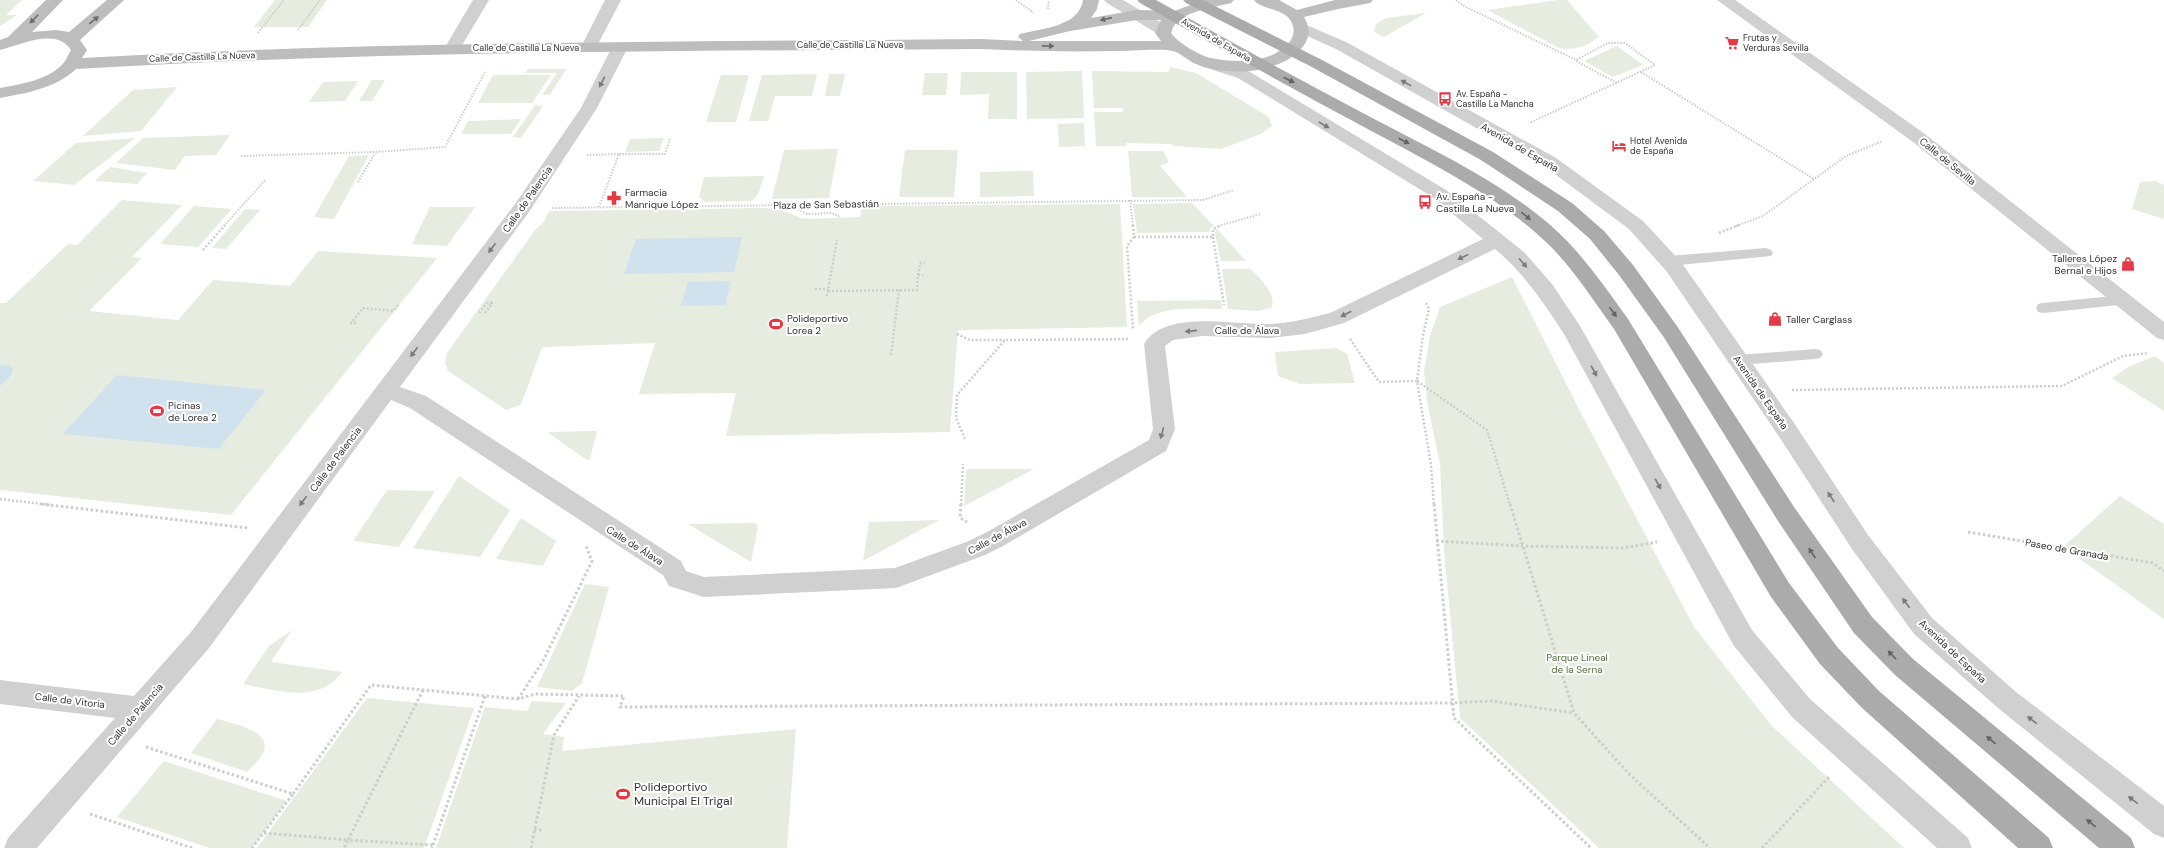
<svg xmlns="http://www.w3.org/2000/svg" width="2164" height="848" viewBox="0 0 2164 848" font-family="'DM Sans',sans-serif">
<rect width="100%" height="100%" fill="#fff"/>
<!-- green -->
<g fill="#e6ecdf">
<path d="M0 0H22L6 15H17L0 26Z"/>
<path d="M275 0H327L308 27H254Z"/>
<path d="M1558 0H1567L1599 37C1586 46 1575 51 1559 48L1487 10Z"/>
<path d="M1426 13 1384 37 1374 32 1376 24 1386 18Z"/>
<path d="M1617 46 1643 65 1613 77 1584 61Z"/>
<path d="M1170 67 1196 73 1264 114 1269 118 1272 126 1261 134 1221 149 1173 146 1172 144 1126 143V146H1096L1094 112H1123V108H1094L1092 71 1168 72Z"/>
<path d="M528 69H566L550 95H542L557 73H525Z"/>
<path d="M1082 71 1084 118 1027 119 1026 72Z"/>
<path d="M961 72H1017V119H988L989 94 960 95Z"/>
<path d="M925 73H948L946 95H922Z"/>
<path d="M817 74 812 96H775L768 121H749L762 75Z"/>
<path d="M829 74H845L840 96H825Z"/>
<path d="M493 75H551L532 103H478Z"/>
<path d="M721 75H749L736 122H706Z"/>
<path d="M372 80H385L372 101H359Z"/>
<path d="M358 81 345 101 309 102 323 82Z"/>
<path d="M177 87 141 131 83 136 133 90Z"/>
<path d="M535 105 543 106 521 138 513 137Z"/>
<path d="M521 119 511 134H461L468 121Z"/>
<path d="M1084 123 1085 146 1059 147 1058 124Z"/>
<path d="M230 135 216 155 185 156 175 170 116 163 143 138Z"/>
<path d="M135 138 74 185 33 181 76 143Z"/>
<path d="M664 138 659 151 625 152 630 139Z"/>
<path d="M838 149 829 198 772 199 784 150Z"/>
<path d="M905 150H958L954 197H899Z"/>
<path d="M1128 151H1163L1169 162 1160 166 1187 197H1132Z"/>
<path d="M369 155 334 219 314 217 349 156Z"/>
<path d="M110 167 147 173 137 184 95 181Z"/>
<path d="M1033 171 1034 196 980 197V172Z"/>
<path d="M764 176 758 195 751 201 705 202 699 197 704 177Z"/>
<path d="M2156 181 2164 185V219L2132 209 2140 182Z"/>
<path d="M122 200 182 205 132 257 142 258 89 311 178 320 213 280 290 286 318 251 437 258 231 515 0 490V303H6L68 244 77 245Z"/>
<path d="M1192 203 1214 226 1210 228 1209 232 1137 233 1133 204Z"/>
<path d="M1120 204 1127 327 958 330 950 432 726 436 736 393 639 394 655 343 542 347C539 355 523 401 521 404 517 407 510 408 506 410L448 371 445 363 447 353 535 230 543 223 549 211 766 208C779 209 790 213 801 218 807 220 851 217 860 217L862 206Z"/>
<path d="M194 206 232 209 198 247 160 244Z"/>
<path d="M430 207H475L447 246 412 244Z"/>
<path d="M245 209 260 210 226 249 212 248Z"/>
<path d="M1216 228 1246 261H1221L1215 234Z"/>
<path d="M1222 269H1251C1259 278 1278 294 1271 308L1258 311 1228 309Z"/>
<path d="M1512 277 1581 413 1694 627 1772 726 1904 848H1599L1460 718 1444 551 1440 464 1427 401 1424 371 1430 336 1440 307Z"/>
<path d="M1221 300 1222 309C1196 309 1157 304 1139 326L1137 301Z"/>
<path d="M1336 348 1347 354 1355 383 1300 384 1278 376 1275 352Z"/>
<path d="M2155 356 2164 363V411L2112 378 2128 367Z"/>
<path d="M597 431 590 459 587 460 547 432Z"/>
<path d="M969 469H1034L964 506 966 471Z"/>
<path d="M459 476 510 510 480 557 413 548Z"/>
<path d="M387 490 435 491 399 547 353 541Z"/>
<path d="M2120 496 2164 524V619L2063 547Z"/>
<path d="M521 518 556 541 543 566 496 559Z"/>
<path d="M939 520 863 561 869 522Z"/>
<path d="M755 523 758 526 751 562 688 524Z"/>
<path d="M585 584 609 587 582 683 572 691 537 687Z"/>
<path d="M292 630 271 662 342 672C319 705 275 690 243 684L269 646Z"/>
<path d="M367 698 474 708 424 848H257Z"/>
<path d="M532 701 566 703 543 734 564 737 562 751 796 729 787 848H436L485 707 527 711Z"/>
<path d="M217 719C230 723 274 730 263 753 260 760 253 766 247 772L191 753Z"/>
<path d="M164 761 287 801 252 848H209L117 817Z"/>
</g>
<!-- water -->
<g fill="#cfe2ee">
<path d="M742 237 734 272 624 274 636 239Z"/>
<path d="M731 281 725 305 681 306 688 282Z"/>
<path d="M9 365 13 369 11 376 0 386V366Z"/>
<path d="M117 375 266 390 219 449 63 434Z"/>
</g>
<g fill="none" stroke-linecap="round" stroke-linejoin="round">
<!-- path-far2 -->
<g stroke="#cdcdcd" stroke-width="2" stroke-dasharray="1.5 1.5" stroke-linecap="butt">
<path d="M1016 0 1034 13"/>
<path d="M1456 0 1464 6 1576 60 1608 43H1625L1655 65 1529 123"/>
<path d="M1048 9 1049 0"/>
<path d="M298 30 320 0"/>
<path d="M258 33 284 0"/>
<path d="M1576 61 1617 83"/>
<path d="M1641 72 1814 179"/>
<path d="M587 155 619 154"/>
<path d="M241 156 375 152 445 147 485 72"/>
<path d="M358 182 375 153"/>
<path d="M1130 200 1133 226"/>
<path d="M790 205 807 214 832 213 840 217"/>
<path d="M599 207 619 154H665L670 138"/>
<path d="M552 208 1203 200 1234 190"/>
<path d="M224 226 266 179"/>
<path d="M1218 226 1261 214"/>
<path d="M1736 226 1763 216 1846 156 1883 141"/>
</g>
<!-- path-far1 -->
<g stroke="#cdcdcd" stroke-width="2.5" stroke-dasharray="2 2" stroke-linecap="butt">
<path d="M1133 225 1134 237 1127 246 1133 329"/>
<path d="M1719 233 1739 225"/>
<path d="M1134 237H1213V229L1221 225"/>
<path d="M1213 237 1224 305"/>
<path d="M203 250 225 225"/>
<path d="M918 275 920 263H925"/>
<path d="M815 289H828"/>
<path d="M828 291 917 290 918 275H923"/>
<path d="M827 296 837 240"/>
<path d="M1426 303 1429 309 1423 335 1417 381 1487 430 1510 505"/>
<path d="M479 313 487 303H492L485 313"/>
<path d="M356 323H351L363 308 393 311 399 304"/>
<path d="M957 334 970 340H1005"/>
<path d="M1350 339 1379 382 1417 381 1431 465 1434 505"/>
<path d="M891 355 899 290"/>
<path d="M1792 390 2062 386 2123 356 2148 353"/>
<path d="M965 439 956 418 957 395 1005 340 1130 339"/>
<path d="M0 499 50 505"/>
<path d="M961 505 963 464"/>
</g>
<!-- path -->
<g stroke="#cdcdcd" stroke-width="3" stroke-dasharray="2.5 2.5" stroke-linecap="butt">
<path d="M41 504 248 528"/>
<path d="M961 504 960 518 967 522"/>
<path d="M1434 504 1454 718 1591 848"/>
<path d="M1510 504 1574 713 1629 774 1710 848"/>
<path d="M1968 532 2153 563 2164 571"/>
<path d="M1436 541 1523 546 1623 548 1657 542"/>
<path d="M423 690 348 840 433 845 432 848"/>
<path d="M518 699 543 661 592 561 586 546"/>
<path d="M146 747 293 794 252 848"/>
<path d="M293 794 371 685 518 699 535 694 624 696 620 707 1452 703 1492 701 1574 713"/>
<path d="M90 814 192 848"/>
<path d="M534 830H544"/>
<path d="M264 833 348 840 344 848"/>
<path d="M433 845 485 696"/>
<path d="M531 848 554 735 579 696"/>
<path d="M1762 848 1830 776"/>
</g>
<!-- lane -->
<g fill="#d0d0d0" fill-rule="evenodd">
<path d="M1766 248 1771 250 1773 253 1771 256 1669 266 1664 264 1662 261 1664 258 1669 256Z"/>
<path d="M2123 295 2128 296 2130 300 2128 304 2043 313 2038 312 2036 308 2038 304 2043 303Z"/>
<path d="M1815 349 1820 350 1823 354 1820 358 1815 359 1738 365 1733 364 1730 360 1733 356 1738 355Z"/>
</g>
<!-- street -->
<g fill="#d0d0d0" fill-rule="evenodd">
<path d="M473 0H489L458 52H446L444 49Z"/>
<path d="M605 0H621L595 50H583L581 47Z"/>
<path d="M1104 0H1123L1170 28 1172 31 1170 34H1158L1107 3Z"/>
<path d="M1717 0H1735L1925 134 2164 322V340L2157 338 1913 142Z"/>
<path d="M1302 23 1348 43 1556 158 1643 221 1681 262 1794 423 1868 535 1932 618 2016 692 2164 806V838L2154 834 1998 708 1914 634 1852 549 1778 435 1667 272 1629 229 1544 166 1336 49 1296 31 1294 28 1296 25Z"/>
<path d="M620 42 626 44 628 47 597 108 529 212 400 387 426 396 681 561 686 571 704 577 895 568 969 541 987 532 1149 440 1153 429 1144 344C1164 309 1236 325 1270 324 1291 323 1310 318 1330 313L1483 239 1434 198 1238 78 1201 66 1199 63 1201 60 1207 58 1250 72 1446 190 1524 252 1552 284 1580 326 1752 630 1810 699 1968 838 1972 848H1937L1792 717 1734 646 1564 334C1544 303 1524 273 1495 249L1344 323 1305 334 1270 338 1202 336 1173 340 1165 346 1175 429 1166 451 1003 546 985 555 896 588 704 597 669 586 663 575 410 408 391 400 209 648 37 848H4L8 838 115 718 0 704V680L134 696 191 632 515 204 581 108 612 47 614 44Z"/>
</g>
<!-- secondary -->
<path fill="#bdbdbd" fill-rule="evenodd" d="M46 0H63L32 32 56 30 69 32 107 0H124L80 40 87 50 82 58C382 41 681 42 981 39L1023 41 1018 37 1020 34C1042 28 1079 27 1083 0H1099L1097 9 1091 18 1137 10 1174 11 1205 0H1234L1231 3C1213 8 1176 11 1171 33 1177 42 1200 56 1211 58 1235 63 1268 64 1287 45 1292 40 1295 33 1293 26 1288 7 1262 11 1254 0H1279L1297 10 1335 0H1373L1370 3 1338 9 1304 17C1311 30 1310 39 1300 50 1277 74 1226 77 1196 64 1188 61 1181 53 1173 51 1163 48 1127 51 1115 51 1070 52 1026 51 981 49 679 51 377 51 76 69 56 88 27 93 0 98V88C21 84 51 80 65 61 67 58 69 53 71 50 56 27 21 45 0 50V40L8 37ZM1137 20H1161L1155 33 1161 41H1029L1070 31Z"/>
<!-- primary -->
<g fill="#ababab" fill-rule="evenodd">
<path d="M1137 0H1156C1229 41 1302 81 1376 120 1439 153 1508 185 1560 234 1586 259 1607 290 1628 319L1789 583 1838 648 1879 691 2049 838 2053 848H2018L1861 707 1820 664 1771 597 1614 329C1593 300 1573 268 1547 243 1497 195 1425 160 1364 127 1289 87 1214 45 1140 3Z"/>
<path d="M1183 0H1203L1322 60 1493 152 1572 203 1604 231 1633 265 1677 326 1794 507 1872 617 1913 659 2131 838 2135 848H2099L1895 675 1854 633 1778 521 1663 336 1619 275 1590 239 1558 211 1481 160 1310 66 1186 3Z"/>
</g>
</g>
<!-- one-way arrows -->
<defs><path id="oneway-solid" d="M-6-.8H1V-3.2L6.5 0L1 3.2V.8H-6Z"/></defs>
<g fill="#6a6a6a">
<use href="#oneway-solid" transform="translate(34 19) rotate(135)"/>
<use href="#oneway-solid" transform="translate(1106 19) rotate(167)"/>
<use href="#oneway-solid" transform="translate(94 20) rotate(-39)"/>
<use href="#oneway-solid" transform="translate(1048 46) rotate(1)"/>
</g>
<g fill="#636363">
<use href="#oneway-solid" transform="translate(1289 80) rotate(27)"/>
<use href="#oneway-solid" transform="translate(1404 141) rotate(28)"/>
<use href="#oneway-solid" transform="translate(1526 216) rotate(40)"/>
<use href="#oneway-solid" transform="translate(1613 312) rotate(54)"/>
<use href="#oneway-solid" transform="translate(1812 553) rotate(-124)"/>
<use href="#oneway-solid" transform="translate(1892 655) rotate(-134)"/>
<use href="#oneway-solid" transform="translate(1991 740) rotate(-140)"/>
<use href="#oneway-solid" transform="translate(2091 823) rotate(-140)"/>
</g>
<g fill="#7a7a7a">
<use href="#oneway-solid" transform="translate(602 82) rotate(117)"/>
<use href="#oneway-solid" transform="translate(1406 83) rotate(-151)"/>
<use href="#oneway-solid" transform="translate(1324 125) rotate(30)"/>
<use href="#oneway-solid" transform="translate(492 248) rotate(127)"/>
<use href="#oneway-solid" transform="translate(1463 257) rotate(154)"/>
<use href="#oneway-solid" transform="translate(1523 263) rotate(49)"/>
<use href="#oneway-solid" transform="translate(1346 314) rotate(153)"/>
<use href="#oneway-solid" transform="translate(1191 331) rotate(174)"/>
<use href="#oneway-solid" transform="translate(414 352) rotate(127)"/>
<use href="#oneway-solid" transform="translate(1594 371) rotate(61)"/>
<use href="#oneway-solid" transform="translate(1162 433) rotate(106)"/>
<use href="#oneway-solid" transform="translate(1658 484) rotate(61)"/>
<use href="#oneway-solid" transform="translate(1831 497) rotate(-123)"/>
<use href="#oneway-solid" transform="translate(303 501) rotate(127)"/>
<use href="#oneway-solid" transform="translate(1906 603) rotate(-127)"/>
<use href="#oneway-solid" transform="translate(2032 720) rotate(-142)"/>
<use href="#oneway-solid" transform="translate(2133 800) rotate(-142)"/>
</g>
<!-- icons -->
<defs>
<symbol id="supermarket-bare" viewBox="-9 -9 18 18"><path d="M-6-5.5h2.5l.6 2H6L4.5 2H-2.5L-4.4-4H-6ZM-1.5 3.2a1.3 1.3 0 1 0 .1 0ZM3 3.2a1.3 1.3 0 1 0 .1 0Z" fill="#e63946" stroke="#fff" stroke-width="2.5" paint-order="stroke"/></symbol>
<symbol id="bus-bare" viewBox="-9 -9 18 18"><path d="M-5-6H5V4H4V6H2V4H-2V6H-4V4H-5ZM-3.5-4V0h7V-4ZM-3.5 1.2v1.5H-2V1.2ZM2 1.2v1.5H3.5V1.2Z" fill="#e63946" stroke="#fff" stroke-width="2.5" paint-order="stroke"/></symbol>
<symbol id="hotel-bare" viewBox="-9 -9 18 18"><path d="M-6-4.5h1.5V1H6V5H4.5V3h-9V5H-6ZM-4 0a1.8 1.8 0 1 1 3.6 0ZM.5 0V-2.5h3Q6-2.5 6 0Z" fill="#e63946" stroke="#fff" stroke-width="2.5" paint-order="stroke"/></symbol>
<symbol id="pharmacy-bare" viewBox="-9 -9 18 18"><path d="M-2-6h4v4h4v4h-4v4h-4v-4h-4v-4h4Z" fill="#e63946" stroke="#fff" stroke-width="2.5" paint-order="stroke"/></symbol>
<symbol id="shop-bare" viewBox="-9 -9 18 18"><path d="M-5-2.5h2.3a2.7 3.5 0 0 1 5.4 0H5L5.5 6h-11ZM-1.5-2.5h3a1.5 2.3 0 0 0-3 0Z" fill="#e63946" stroke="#fff" stroke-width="2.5" paint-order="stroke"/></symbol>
<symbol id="stadium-bare" viewBox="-9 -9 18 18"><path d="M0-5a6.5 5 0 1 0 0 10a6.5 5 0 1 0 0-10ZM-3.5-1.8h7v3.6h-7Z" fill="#e63946" stroke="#fff" stroke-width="2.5" paint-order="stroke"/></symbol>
</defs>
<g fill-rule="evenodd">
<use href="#supermarket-bare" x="1722" y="33" width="20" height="20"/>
<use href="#bus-bare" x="1435" y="89" width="20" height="20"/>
<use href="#hotel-bare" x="1609" y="136" width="20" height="20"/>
<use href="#pharmacy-bare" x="604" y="188" width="20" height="20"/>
<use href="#bus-bare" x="1415" y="192" width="20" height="20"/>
<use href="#shop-bare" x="2118" y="254" width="20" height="20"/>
<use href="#shop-bare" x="1765" y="309" width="20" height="20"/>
<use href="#stadium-bare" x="766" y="314" width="20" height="20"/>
<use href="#stadium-bare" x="147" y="401" width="20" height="20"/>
<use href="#stadium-bare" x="613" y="784" width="20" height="20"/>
</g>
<g text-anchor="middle" stroke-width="4" stroke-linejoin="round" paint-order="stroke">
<!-- far-poi labels -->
<g font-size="9" fill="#333" stroke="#fff" text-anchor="start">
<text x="1743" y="41">Frutas y<tspan x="1743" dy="10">Verduras Sevilla</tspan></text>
<text x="1456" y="97">Av. España -<tspan x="1456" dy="10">Castilla La Mancha</tspan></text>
<text x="1630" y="144">Hotel Avenida<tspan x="1630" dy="10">de España</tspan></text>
</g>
<!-- far-street labels -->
<g font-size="9" fill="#333" stroke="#fff">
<text transform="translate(1216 40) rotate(30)" y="3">Avenida de España</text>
<text x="850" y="48">Calle de Castilla La Nueva</text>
<text x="526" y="51">Calle de Castilla La Nueva</text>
<text transform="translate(202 57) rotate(-2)" y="3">Calle de Castilla La Nueva</text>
</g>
<!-- street labels -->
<g font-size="10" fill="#333" stroke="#fff">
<text transform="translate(1520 147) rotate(30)" y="4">Avenida de España</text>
<text transform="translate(1948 161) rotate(39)" y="4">Calle de Sevilla</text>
<text transform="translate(527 199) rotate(-55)" y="4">Calle de Palencia</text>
<text transform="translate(826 204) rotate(-1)" y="4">Plaza de San Sebastián</text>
<text x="1247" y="334">Calle de Álava</text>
<text transform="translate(1761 392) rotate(55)" y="4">Avenida de España</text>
<text transform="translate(335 459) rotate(-53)" y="4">Calle de Palencia</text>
<text transform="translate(997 536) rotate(-28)" y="4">Calle de Álava</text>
<text transform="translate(635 545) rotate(32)" y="4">Calle de Álava</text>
<text transform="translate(2067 549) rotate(10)" y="4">Paseo de Granada</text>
<text transform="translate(1953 651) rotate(43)" y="4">Avenida de España</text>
<text transform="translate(70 700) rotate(7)" y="4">Calle de Vitoria</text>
<text transform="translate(135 714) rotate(-49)" y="4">Calle de Palencia</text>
</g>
<!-- poi labels -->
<g font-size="10" fill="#333" stroke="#fff" text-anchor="start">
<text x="625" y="196">Farmacia<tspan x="625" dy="12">Manrique López</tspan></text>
<text x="1436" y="200">Av. España -<tspan x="1436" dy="12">Castilla La Nueva</tspan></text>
<text x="2117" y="262" text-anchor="end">Talleres López<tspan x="2117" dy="12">Bernal e Hijos</tspan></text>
<text x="787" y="322">Polideportivo<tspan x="787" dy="12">Lorea 2</tspan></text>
<text x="1786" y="323">Taller Carglass</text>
<text x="168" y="409">Picinas<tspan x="168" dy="12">de Lorea 2</tspan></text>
</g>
<!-- park labels -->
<g font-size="10" fill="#56703f" stroke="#fff">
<text x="1577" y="661">Parque Lineal<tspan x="1577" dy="12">de la Serna</tspan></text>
</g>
<!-- near-poi labels -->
<g font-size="12" fill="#333" stroke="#fff" text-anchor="start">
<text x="634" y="791">Polideportivo<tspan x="634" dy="14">Municipal El Trigal</tspan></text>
</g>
</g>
</svg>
